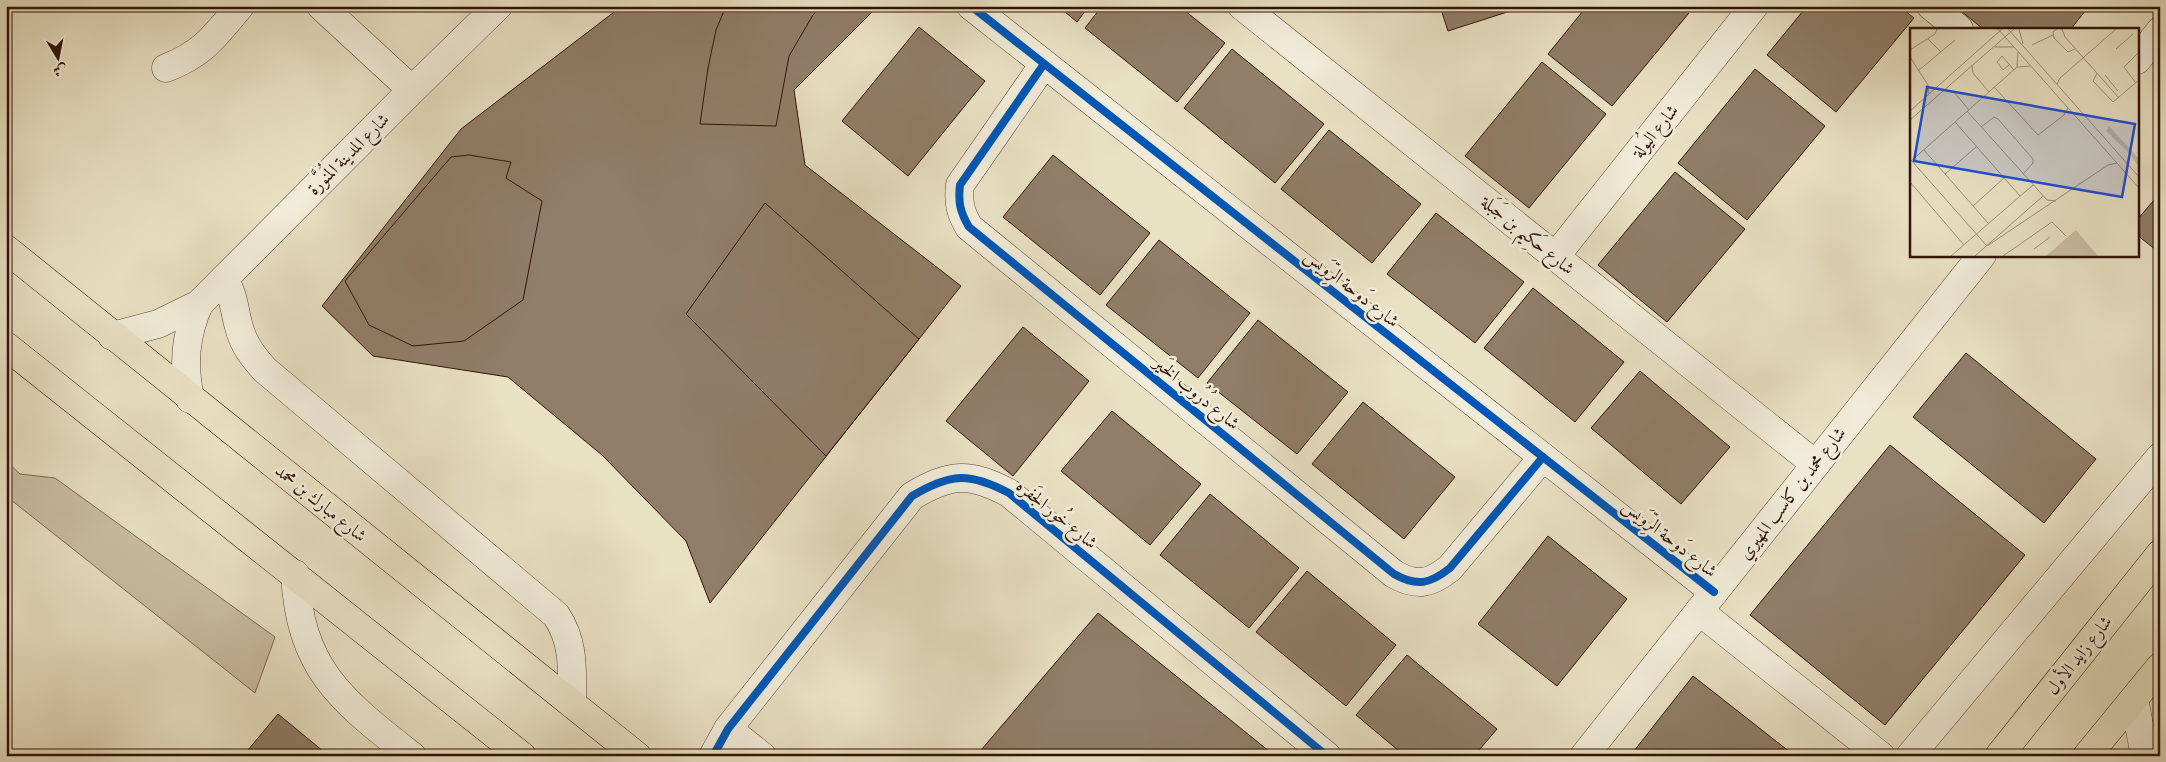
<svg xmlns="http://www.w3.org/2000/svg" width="2166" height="762" viewBox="0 0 2166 762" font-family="Vollkorn,Amiri,serif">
<rect width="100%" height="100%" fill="#e9e1c4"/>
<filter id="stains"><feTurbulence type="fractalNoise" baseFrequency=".004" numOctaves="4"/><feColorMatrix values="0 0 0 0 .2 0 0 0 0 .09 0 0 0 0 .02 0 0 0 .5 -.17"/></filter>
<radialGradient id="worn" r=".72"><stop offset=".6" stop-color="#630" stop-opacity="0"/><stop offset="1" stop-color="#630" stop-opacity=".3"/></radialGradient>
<!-- green -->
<path fill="#cabea4" stroke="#7d6855" d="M6 461 20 474 55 478 275 637 255 693 6 496Z"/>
<!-- building -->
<g fill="#907e69" stroke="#301306">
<path d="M622 6H878L794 90 805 165 961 286 710 603 686 541 602 455 508 377 373 356 322 306 461 129Z"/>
<path d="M726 6H821L813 15 789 56 776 126 700 124 708 68 716 30Z"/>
<path d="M1058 6H1089L1077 22Z"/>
<path d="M1102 6H1179L1225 43 1177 102 1085 28Z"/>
<path d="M1440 6H1526L1448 31Z"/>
<path d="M1587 6H1681L1689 13 1612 106 1548 54Z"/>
<path d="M1807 6H1899L1914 18 1836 112 1767 55Z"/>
<path d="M1955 6H2089L2071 29H1983Z"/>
<path d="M919 27 985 81 908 176 842 121Z"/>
<path d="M1232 49 1324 124 1275 183 1184 108Z"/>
<path d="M1542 62 1606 114 1529 208 1465 156Z"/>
<path d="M1755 69 1825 126 1747 220 1678 163Z"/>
<path d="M1329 130 1421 204 1372 263 1281 189Z"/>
<path d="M469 155 511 162 506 178 542 201 523 300 464 341 413 346 369 325 345 281 451 157Z"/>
<path d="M1053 155 1150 233 1100 295 1003 217Z"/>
<path d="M1675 172 1745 229 1667 322 1598 265Z"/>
<path d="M2160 193V253L2137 235V220Z"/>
<path d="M765 203 919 339 826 456 686 314Z"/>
<path d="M1436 213 1524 282 1475 343 1387 274Z"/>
<path d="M1159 240 1250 313 1198 378 1106 305Z"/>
<path d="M1533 288 1624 362 1575 422 1484 348Z"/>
<path d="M1258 320 1348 392 1297 454 1207 383Z"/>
<path d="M1023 327 1089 381 1013 476 946 421Z"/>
<path d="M1966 353 2096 459 2044 523 1913 417Z"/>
<path d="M1640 371 1730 447 1681 504 1591 428Z"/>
<path d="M1363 402 1455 477 1404 539 1312 464Z"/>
<path d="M1112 411 1201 484 1150 545 1061 471Z"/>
<path d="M1890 445 2025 555 1885 725 1750 615Z"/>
<path d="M1210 494 1299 568 1249 628 1160 555Z"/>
<path d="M1548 536 1627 599 1557 686 1478 624Z"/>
<path d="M1307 571 1396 645 1346 706 1256 632Z"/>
<path d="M1098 613 1275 756H976Z"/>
<path d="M1407 655 1497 729 1474 756H1405L1356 715Z"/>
<path d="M1693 676 1795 756H1630Z"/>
<path d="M278 714 329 756H243Z"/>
</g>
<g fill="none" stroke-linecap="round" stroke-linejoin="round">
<defs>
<g id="minor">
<path d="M321 6 412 90"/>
<path d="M971 6 1714 592"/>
<path d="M1242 6 1815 464"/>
<path d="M1931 6 1959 29"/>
<path d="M2137 60 2160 31"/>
<path d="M1044 64 960 185C958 202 960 212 969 227L1394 574C1417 587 1430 584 1450 568L1543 457"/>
<path d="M166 68C203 54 216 35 240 6"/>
<path d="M1555 257 1754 6"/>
<path d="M224 279C234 294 234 310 239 327 243 344 253 357 265 370L556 615C575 643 572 671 572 704"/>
<path d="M112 336 158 324 199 304 412 90 498 6"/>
<path d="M190 399C183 364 185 336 199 304"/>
<path d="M295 574C300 670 341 700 412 756"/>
<path d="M1699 611 1881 756"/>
<path d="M2134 699 2145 756"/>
<path d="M728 729 762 756"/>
<path d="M713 756 728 729 912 496C951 473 969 472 1009 493L1327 756"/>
<path d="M1584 756 1982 255"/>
<path d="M1910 756 2160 457"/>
</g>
<g id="major">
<path d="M6 249 637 756"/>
<path d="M6 346 522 756"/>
<path d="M1999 756 2160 554"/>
<path d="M2087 756 2160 667"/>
</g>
</defs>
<!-- minor casing -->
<use href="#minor" stroke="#5e4636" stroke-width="29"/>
<!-- major casing -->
<use href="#major" stroke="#301306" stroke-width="29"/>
<!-- minor -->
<use href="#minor" stroke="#f1ecd9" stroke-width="28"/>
<!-- major -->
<use href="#major" stroke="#e9e1c4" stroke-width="28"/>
<defs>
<g id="cycleway">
<path d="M971 6 1714 592"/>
<path d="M1044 64 960 185C958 202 960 212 969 227L1394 574C1417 587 1430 584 1450 568L1543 457"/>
<path d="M713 756 728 729 912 496C951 473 969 472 1009 493L1327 756"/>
</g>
</defs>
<!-- cycleway casing -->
<use href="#cycleway" stroke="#f1ecd9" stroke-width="11"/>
<!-- cycleway -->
<use href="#cycleway" stroke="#0057b8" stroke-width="8"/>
</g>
<g text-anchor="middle" stroke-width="5" stroke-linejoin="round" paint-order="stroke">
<!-- street labels -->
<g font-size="18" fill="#301306" stroke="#f1ecd9">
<text transform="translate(1655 131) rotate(-51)" y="6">شارع اليُولة</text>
<text transform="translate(348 154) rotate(-45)" y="6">شارع المدينة المُنوَّرة</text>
<text transform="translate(1528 235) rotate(39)" y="6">شارع حَكِيم بن جَبَلة</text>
<text transform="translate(1352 288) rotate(38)" y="6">شارع دَوحة الرِّوَيس</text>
<text transform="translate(1197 393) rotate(39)" y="6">شارع دُرُوب الخَير</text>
<text transform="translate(1792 493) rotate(-52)" y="6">شارع محمد بن كاسب المهيري</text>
<text transform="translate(321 503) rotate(39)" y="6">شارع مبارك بن محمد</text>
<text transform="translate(1057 514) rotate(39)" y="6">شارع خُور الجَفره</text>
<text transform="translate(1670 538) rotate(38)" y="6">شارع دَوحة الرِّوَيس</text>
<text transform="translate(2079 655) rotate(-52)" y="6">شارع زايد الأول</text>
</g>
</g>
<!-- overview -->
<g transform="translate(1910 28)">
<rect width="229" height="229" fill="#e9e1c4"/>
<path d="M199 98 229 131V139L218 124 196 103ZM166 202 188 228H136Z" fill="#cabea4"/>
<path fill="none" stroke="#9f8f78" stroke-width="1" d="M88 1 229 160M98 1 229 149M109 1 113 16M147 1 143 4 144 10 158 24 165 21M152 1 155 9 209 70M18 11 31 24M122 17 143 7M85 19H104M206 21 223 6M0 22 25 6 27 1M0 29 18 57 19 66M62 37 63 45 79 64M99 37 93 42 87 34 92 28 104 42M107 39 108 24M8 43 45 12M187 45 183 53 203 74 229 52M195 47 208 63M226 55 214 39 229 24M147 56 150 50 206 1M84 59 128 107 154 87 158 80M43 63 59 82M0 83 92 1M57 83 137 172 146 173M0 92 104 1M45 94 110 168M71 99 84 89 88 91 123 131V135L113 146M14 122 78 195M1 132 77 218M0 134 107 39 121 38M35 146 67 118M0 154 54 217M63 178 94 150M77 218 198 137 207 135M124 221 140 209M41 228 123 157M65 228 133 168M93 228 142 194 156 208"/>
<path fill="#1d4ed8" fill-opacity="0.15" stroke="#1d4ed8" stroke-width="2.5" d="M17 59 225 96 212 169 4 133Z"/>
<rect width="229" height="229" fill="none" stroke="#301306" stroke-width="2.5"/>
</g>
<!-- margin -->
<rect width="2166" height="762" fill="none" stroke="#e9e1c4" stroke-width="25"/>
<rect x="8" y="8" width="2151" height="747" fill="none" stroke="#301306" stroke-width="2.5"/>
<rect x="12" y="12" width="2141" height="737" fill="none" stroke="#301306"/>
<!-- north arrow -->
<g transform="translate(58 58) rotate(170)" stroke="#f1ecd9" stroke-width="4" paint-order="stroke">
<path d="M0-4L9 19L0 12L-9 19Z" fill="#301306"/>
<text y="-8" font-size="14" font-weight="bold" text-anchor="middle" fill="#301306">ش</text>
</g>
<rect width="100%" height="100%" filter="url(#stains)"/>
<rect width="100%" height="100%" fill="url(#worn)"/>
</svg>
